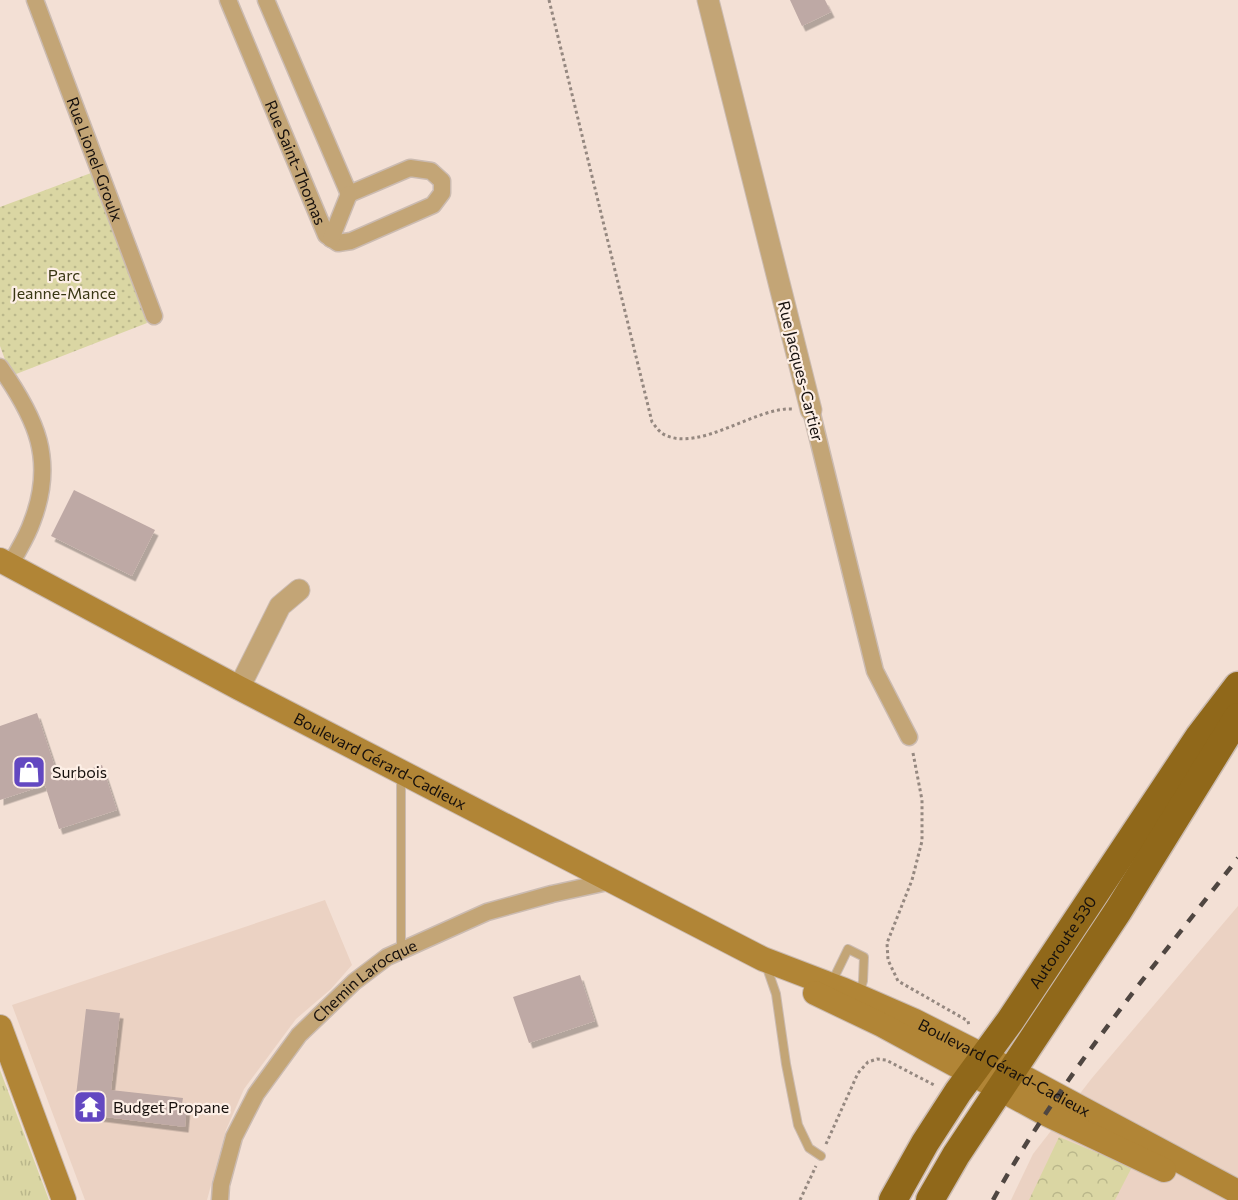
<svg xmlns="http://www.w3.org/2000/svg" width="1238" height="1200" viewBox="0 0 1238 1200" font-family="Commissioner,sans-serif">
<defs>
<pattern id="grass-tufts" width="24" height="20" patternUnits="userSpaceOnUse" patternTransform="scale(1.5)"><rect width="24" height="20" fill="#dad6a3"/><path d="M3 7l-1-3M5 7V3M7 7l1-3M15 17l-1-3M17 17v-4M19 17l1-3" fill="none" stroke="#bab78b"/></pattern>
<pattern id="forest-crowns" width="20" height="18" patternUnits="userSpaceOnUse" patternTransform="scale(1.5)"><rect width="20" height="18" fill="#dad6a3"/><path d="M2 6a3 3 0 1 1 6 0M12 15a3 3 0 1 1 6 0" fill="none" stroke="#bab78b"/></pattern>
<pattern id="park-dots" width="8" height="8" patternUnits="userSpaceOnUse" patternTransform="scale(1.5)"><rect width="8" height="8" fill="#dad6a3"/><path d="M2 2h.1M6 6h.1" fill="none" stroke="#bab78b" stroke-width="1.8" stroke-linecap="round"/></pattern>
<filter id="shadow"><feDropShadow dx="3.5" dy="5.5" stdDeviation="0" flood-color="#0004"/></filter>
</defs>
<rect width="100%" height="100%" fill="#f3e0d5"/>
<!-- built -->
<g fill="#ebd2c3">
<path d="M325 900 352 965 331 989 296 1019 244 1089 226 1130 207 1200H85L12 1005Z"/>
<path d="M1238 906V1200H1011L1033 1154 1092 1078Z"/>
</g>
<!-- grass -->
<path fill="url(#grass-tufts)" d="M0 1070 49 1200H0Z"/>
<!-- forest -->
<path fill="url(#forest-crowns)" d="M1059 1137 1132 1167 1115 1200H1029Z"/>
<!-- park -->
<path fill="url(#park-dots)" d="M91 173 147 323 11 376 0 346V207Z"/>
<!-- building -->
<g fill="#bea9a5" filter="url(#shadow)">
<path d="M790 0H825L831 12 802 26Z"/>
<path d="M74 490 155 530 132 576 51 536Z"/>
<path d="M37 713 59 779 102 765 117 810 59 829 45 785 0 800V726Z"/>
<path d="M580 975 595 1021 529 1043 513 997Z"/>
<path d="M86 1009 120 1013 111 1090 183 1098 182 1104 187 1105 185 1127 74 1113Z"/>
</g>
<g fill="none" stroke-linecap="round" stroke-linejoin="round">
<defs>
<g id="service">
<path d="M401 775V951"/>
<path d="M766 965 776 994 786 1064 798 1125 809 1148 821 1156"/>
<path d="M831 984 848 949 864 957 863 981 859 995"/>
</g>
<g id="minor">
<path id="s1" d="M35 0 154 316"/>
<path id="s2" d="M228 0 326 235 338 243 351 241 433 205 442 193V181L431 171 410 168 349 194 266 0"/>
<path d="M331 239 349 194"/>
<path d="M0 367C36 418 56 460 32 522 27 537 18 550 11 564"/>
<path d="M811 410 875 671 909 737"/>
<path id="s3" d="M220 1200 221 1185 234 1137 256 1094 299 1035 354 982 387 957 487 912 552 894 612 881"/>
</g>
<g id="tertiary">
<path d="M708 0 811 410"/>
<path d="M239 688 280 606 299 590"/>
</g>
<g id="secondary">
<path id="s4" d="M0 560 239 688 763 959 844 990 915 1021 984 1056 1238 1192"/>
<path d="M815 993 882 1025 1046 1114 1164 1170"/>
<path d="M0 1027 64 1200"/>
</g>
<g id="trunk">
<path id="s5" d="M893 1200 925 1143 958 1092 1010 1021 1199 737 1238 686"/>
<path d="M930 1200 956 1155 1118 911 1238 717"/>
</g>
</defs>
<!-- service casing -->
<use href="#service" stroke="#cbbbb1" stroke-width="10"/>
<!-- minor casing -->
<use href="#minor" stroke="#cbbbb1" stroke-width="19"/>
<!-- tertiary casing -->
<use href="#tertiary" stroke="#cbbbb1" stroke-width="23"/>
<!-- secondary casing -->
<use href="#secondary" stroke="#cbbbb1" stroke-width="26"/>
<!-- trunk casing -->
<use href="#trunk" stroke="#cbbbb1" stroke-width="31"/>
<!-- path -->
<g stroke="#958880" stroke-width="3" stroke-dasharray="3 3" stroke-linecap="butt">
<path d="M549 0 652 422C656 427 660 433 665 435 700 452 756 407 792 409"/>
<path d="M913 753 922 800V841L912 880 887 943 888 960 898 981 968 1021 969 1026"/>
<path d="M826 1144 858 1073 868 1062 877 1059 886 1060 936 1086"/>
<path d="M800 1200 816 1166"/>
</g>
<!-- service -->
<use href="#service" stroke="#c3a576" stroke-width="8"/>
<!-- minor -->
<use href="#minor" stroke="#c3a576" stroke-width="16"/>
<!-- tertiary -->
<use href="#tertiary" stroke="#c3a576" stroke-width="21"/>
<!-- secondary -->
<use href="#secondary" stroke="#b18536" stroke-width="24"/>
<!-- trunk -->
<use href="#trunk" stroke="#90681a" stroke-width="28"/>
<!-- rail -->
<path stroke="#4f4641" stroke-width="4.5" stroke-dasharray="10 10" stroke-linecap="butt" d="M993 1200C1061 1077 1152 969 1238 858"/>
</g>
<!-- icons -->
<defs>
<symbol id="shop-square" viewBox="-11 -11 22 22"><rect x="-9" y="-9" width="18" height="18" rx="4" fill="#6348c1" stroke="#fdefe6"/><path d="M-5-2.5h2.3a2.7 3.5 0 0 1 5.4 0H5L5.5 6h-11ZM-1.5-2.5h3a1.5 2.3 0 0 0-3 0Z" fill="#fff"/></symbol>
<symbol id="temple-square" viewBox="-11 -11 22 22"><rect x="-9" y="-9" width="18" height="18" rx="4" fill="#6348c1" stroke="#fdefe6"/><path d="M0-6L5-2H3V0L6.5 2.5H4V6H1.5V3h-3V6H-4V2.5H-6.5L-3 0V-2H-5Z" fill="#fff"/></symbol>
</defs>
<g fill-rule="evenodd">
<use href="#shop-square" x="10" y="753" width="38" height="38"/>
<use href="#temple-square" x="71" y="1088" width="38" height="38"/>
</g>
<g text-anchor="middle" stroke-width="4.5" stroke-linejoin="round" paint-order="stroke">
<!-- street labels -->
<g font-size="16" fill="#16100d" stroke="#fdefe6">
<text dy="6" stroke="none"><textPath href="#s1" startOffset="170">Rue Lionel-Groulx</textPath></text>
<text dy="6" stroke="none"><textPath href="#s2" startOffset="176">Rue Saint-Thomas</textPath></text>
<text transform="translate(801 371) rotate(76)" y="6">Rue Jacques-Cartier</text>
<text dy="6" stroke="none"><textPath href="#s4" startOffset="430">Boulevard Gérard-Cadieux</textPath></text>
<text dy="6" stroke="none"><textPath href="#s5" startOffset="309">Autoroute 530</textPath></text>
<text dy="6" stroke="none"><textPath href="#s3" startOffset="272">Chemin Larocque</textPath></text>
<text dy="6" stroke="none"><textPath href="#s4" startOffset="1126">Boulevard Gérard-Cadieux</textPath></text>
</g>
<!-- park labels -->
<g font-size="16" fill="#393613" stroke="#fdefe6">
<text x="64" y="281">Parc<tspan x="64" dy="18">Jeanne-Mance</tspan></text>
</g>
<!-- poi labels -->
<g font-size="16" fill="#16100d" stroke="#fdefe6" text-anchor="start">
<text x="52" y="778">Surbois</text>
<text x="113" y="1113">Budget Propane</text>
</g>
</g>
</svg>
